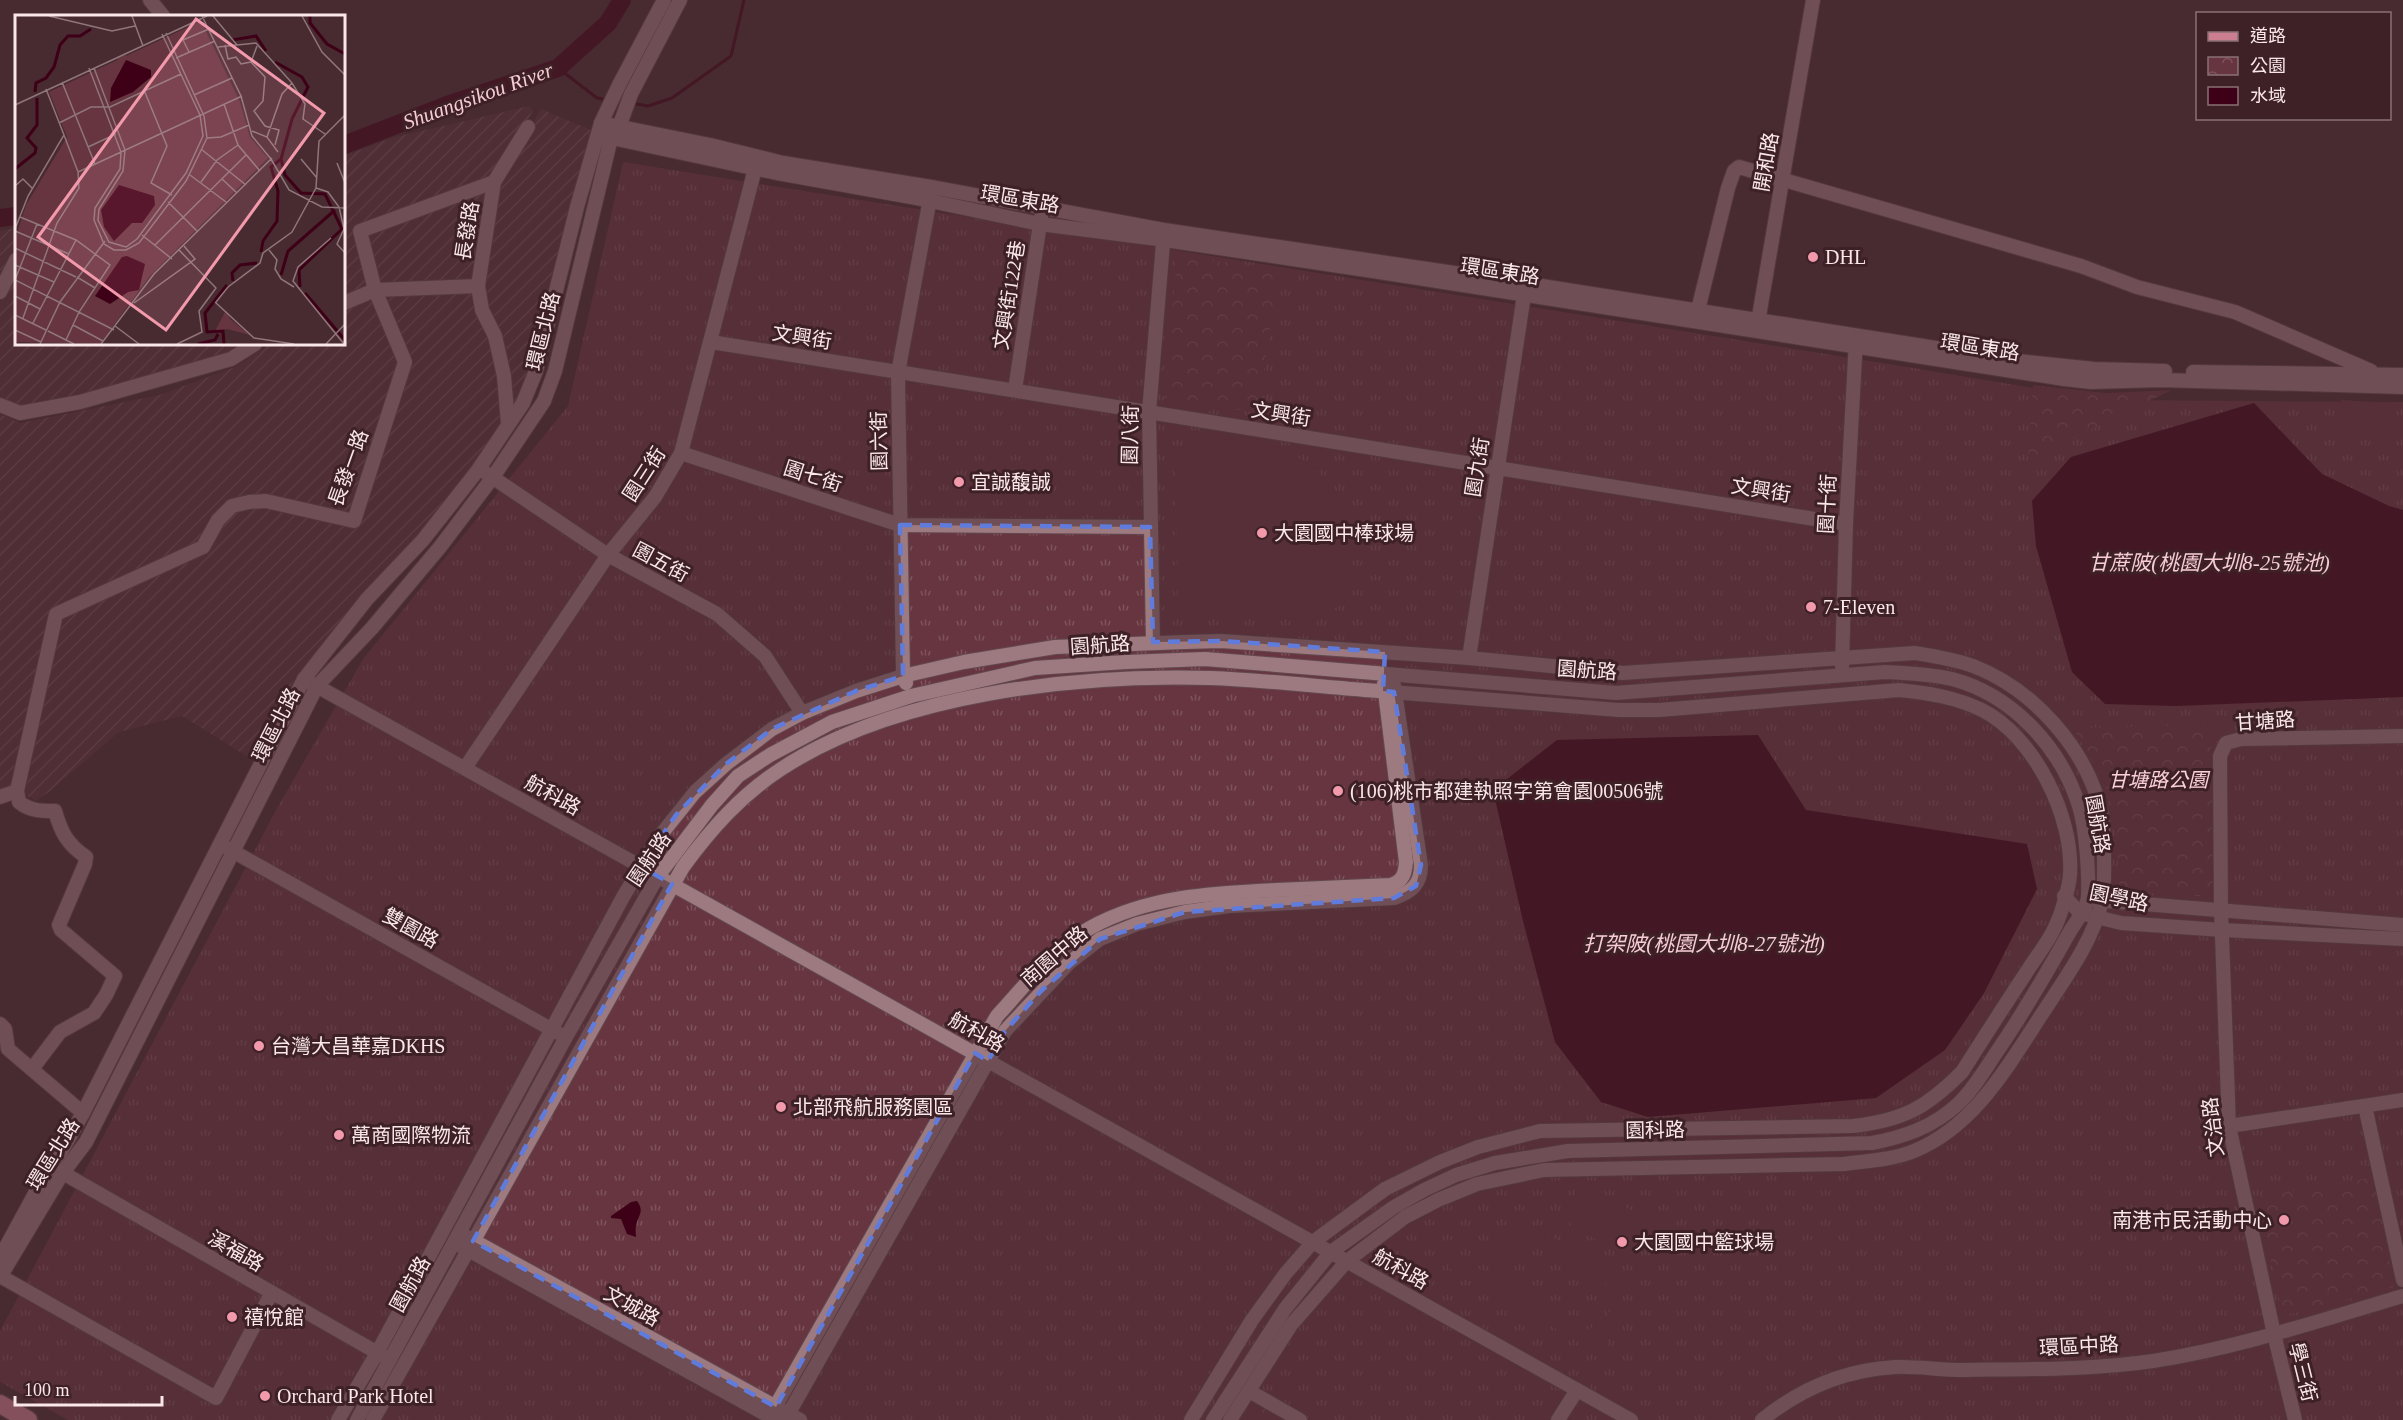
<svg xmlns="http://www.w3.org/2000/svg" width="2403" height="1420" viewBox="0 0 2403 1420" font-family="'Times New Roman','Noto Sans TC',serif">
<defs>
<pattern id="industrial-furrows" width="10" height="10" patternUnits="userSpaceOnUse" patternTransform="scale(1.5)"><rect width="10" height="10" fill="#59343c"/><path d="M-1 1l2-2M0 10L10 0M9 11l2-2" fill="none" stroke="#725158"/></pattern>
<pattern id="grass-tufts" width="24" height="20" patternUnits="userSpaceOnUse" patternTransform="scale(1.5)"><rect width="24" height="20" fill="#673540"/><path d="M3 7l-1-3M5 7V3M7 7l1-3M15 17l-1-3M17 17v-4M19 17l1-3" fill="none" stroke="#7e525c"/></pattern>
<pattern id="park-crowns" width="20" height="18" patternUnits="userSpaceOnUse" patternTransform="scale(1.5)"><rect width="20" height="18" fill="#673540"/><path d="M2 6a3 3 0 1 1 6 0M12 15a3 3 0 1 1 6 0" fill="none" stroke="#7e525c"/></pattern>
</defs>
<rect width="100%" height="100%" fill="#482a31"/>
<!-- industrial -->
<g fill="url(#industrial-furrows)">
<path d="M529 106 533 111 492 180 356 229 372 288 344 299V156L391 138Z"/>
<path d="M541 109 591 130 533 366 512 413 480 285 497 182Z"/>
<path d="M491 185 476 284 377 290 362 232Z"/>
<path d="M16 228V249L0 282V231Z"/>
<path d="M16 271V344H246L226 356 87 395 22 409 0 400V302Z"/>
<path d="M476 288 494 337 504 424 417 539 351 611 295 678 253 760 182 716 119 732 50 791 36 801 25 795 59 617 202 553 223 521 236 510 267 506 355 526 407 362 379 291Z"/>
<path d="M374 294 400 362 350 514 233 500 199 544 51 613 14 787 0 791V414L20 423 159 395 235 367 270 344H344V307Z"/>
</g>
<!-- grass -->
<path fill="url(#grass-tufts)" d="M623 162 1889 364 2106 400 2403 402V1420H68L0 1382V1331L277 808 363 659 568 406Z"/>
<!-- park -->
<g fill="url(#park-crowns)">
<path d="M1177 257 1278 268 1258 413 1165 398Z"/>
<path d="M2033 385 2106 393 2172 390 2028 460Z"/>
<path d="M2211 725 2213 897 2119 891C2119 853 2118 812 2101 777 2094 760 2082 744 2073 728Z"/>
<path d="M2375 1177 2394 1287 2283 1316 2257 1197Z"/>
<path d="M1252 1398 1290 1420H1239Z"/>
</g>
<!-- garden -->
<g fill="#673540" fill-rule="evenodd">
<path d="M2341 400 2394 403 2393 441 2342 438Z"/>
<path d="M1245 437C1303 450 1349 484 1349 548 1349 566 1346 585 1345 603L1312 620 1183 611 1178 604 1176 449 1207 441Z"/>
<path d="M1582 1183 1654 1223 1632 1262 1562 1218Z"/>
<path d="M1534 1227 1610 1269 1623 1292V1312L1616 1322 1599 1336 1609 1342 1602 1355 1448 1267 1454 1255 1494 1277C1490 1242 1499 1233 1534 1227ZM1526 1239H1532L1602 1279C1621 1302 1612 1320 1586 1330L1507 1286 1504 1256 1516 1243Z"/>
</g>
<!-- water -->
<g fill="#3e0017">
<path d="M2254 403 2322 474 2389 506 2403 510V697L2176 706 2105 704 2072 672 2036 546 2032 501 2071 457Z"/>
<path d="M1758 735 1806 810 2027 844 2037 889 1984 993 1945 1050 1876 1098 1648 1117 1601 1102 1555 1042 1523 921 1493 790 1557 740Z"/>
<path d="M637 1201C645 1212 638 1215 636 1226 635 1230 636 1233 636 1237L627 1234 621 1219 611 1218V1216L631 1202Z"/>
</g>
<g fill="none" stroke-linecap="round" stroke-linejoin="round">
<!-- stream -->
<g stroke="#3e0017" stroke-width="3">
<path d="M558 68 597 98 607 100"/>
<path d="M631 103 648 106 672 98 731 56 744 0"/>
</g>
<!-- river -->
<g stroke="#3e0017" stroke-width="18">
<path d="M344 145 450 104 558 68 608 23 622 0"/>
<path d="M0 218 16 216"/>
</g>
<defs>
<g id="minor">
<path d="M150 0 163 16"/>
<path d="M601 123 710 145 783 163 931 187 1164 230 1529 284 2018 361 2094 369 2165 371"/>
<path d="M598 135 777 173 911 197 1040 224 1165 240 1373 271 2064 379 2091 382 2161 380 2403 387"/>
<path d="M0 292 16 260"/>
<path d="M344 303 375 290 478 286"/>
<path d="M1698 310 1728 188 1734 171 1739 167 2081 266 2137 287 2235 312 2371 371"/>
<path d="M1757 328 1813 0"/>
<path d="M711 342 1846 524"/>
<path d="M2193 372 2403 375"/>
<path d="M1015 390 1041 217"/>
<path d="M0 405 20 413 80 402 231 359 255 344"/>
<path d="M508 424 504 376 495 336 482 310 478 286 494 182 528 127"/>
<path d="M681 453 900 525 1150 527"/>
<path d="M486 473 608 555 717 614 765 656 802 713"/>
<path d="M1153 642 1149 412 1164 231"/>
<path d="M1469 658 1524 295 1527 287"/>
<path d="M1842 667 1846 524 1856 339"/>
<path d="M304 679 647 870"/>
<path d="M906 683 903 676 898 373 931 193"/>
<path d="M465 768 608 555 655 497 681 453 757 161"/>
<path d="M17 791 19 802C30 811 41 811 55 811 61 832 67 844 86 857L85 864 59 925 61 930 115 976 106 995 94 1013 60 1032 32 1069"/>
<path d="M0 797 17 791 56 614 203 547 218 520 232 506 249 502 266 501 354 521 405 362 375 290 360 231 494 182"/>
<path d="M227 848 558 1033"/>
<path d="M664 880 1631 1420"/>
<path d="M2064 896 2080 913 2121 923 2222 930 2403 939"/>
<path d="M2094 900 2403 925"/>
<path d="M0 1024 5 1029 8 1049 83 1113"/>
<path d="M2365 1106 2403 1280"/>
<path d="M2229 1126 2403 1100"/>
<path d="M56 1169 383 1356"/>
<path d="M465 1236 800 1420"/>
<path d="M461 1246 776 1420"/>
<path d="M0 1258 50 1166 61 1152 83 1113 304 679 367 599 423 540 478 470 523 403 536 371 577 207 601 123 619 85 664 0"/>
<path d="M0 1276 216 1398 271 1294"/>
<path d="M0 1277 62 1174 86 1142 317 686 372 628 440 547 493 477 544 401 555 371 611 138 619 127 631 94 680 0"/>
<path d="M1249 1391 1300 1420"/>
<path d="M770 1416 997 1016C1025 986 1053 948 1090 928 1147 896 1213 893 1277 890 1315 888 1353 887 1391 885 1403 881 1405 874 1406 862L1384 684"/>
<path d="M338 1420 377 1353 623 897 659 837 695 792 726 764 772 729 802 713 856 691 903 676 964 662 1055 647 1184 642 1221 641 1469 658 1623 673 1915 653C1934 656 1954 659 1973 666 2033 689 2086 748 2101 811 2104 824 2103 838 2104 852 2104 868 2105 885 2102 901 2092 944 2063 981 2040 1017 2007 1068 1973 1127 1914 1151 1892 1160 1866 1161 1843 1164L1544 1170 1477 1184 1438 1200 1405 1217 1347 1261 1291 1325 1230 1420"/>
<path d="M357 1420 566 1037 658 876 712 805 738 776 770 755 832 722 911 696 1035 668 1126 662 1205 659 1616 693 1885 672C1908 673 1930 674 1952 679 2013 695 2061 748 2079 806 2086 828 2089 874 2088 897 2087 908 2075 923 2069 933 2046 974 2023 1014 1996 1053 1984 1071 1973 1090 1958 1104 1933 1127 1904 1137 1872 1143L1568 1151 1495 1163 1456 1175 1424 1190 1394 1207 1331 1252 1285 1309 1213 1420"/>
<path d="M373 1420 683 867C711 829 741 795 781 769 895 694 1076 674 1211 678 1262 680 1314 686 1365 690 1450 696 1535 703 1619 710H1659L1899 690C1928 693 1955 697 1982 710 2034 736 2074 817 2070 875 2069 888 2061 915 2055 927 2048 943 2035 958 2026 973 2004 1006 1983 1039 1962 1072 1926 1108 1904 1120 1853 1126L1540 1131 1478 1147 1440 1162 1385 1189 1313 1242 1286 1273 1252 1320 1191 1420"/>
<path d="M785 1420 1005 1031 1069 963 1100 939 1137 924 1185 912 1229 906 1394 898C1412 892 1421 884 1421 865L1394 685"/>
<path d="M1558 1420 1577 1390"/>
<path d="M1762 1420C1800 1389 1845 1370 1895 1367 1917 1366 1940 1370 1963 1370 2025 1369 2091 1370 2153 1361 2238 1348 2321 1320 2403 1296"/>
<path d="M2295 1420 2274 1334 2229 1126 2221 910 2220 756 2226 743 2241 739 2403 736"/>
</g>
<path id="major" d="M0 1404 28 1420"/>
</defs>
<!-- minor casing -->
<use href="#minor" stroke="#62494f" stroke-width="16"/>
<!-- major casing -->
<use href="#major" stroke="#62494f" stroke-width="21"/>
<!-- minor -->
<use href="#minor" stroke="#9d7a80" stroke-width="14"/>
<!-- major -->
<use href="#major" stroke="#ca7e8f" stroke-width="18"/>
</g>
<!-- marked area -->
<path d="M0 0H2403V1420H0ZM900 525 1150 527 1153 642 1221 641 1385 652 1383 691 1394 692 1421 865 1416 886 1394 898 1185 912 1100 939 1041 991 1005 1031 988 1061 975 1053 776 1407 473 1241 672 884 641 867 676 815 726 764 772 729 856 691 903 676Z" fill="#482a31" fill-opacity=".55" fill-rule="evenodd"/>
<path fill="none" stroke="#5f7cdd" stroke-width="4.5" stroke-dasharray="12 8" stroke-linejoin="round" d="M900 525 1150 527 1153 642 1221 641 1385 652 1383 691 1394 692 1421 865 1416 886 1394 898 1185 912 1100 939 1041 991 1005 1031 988 1061 975 1053 776 1407 473 1241 672 884 641 867 676 815 726 764 772 729 856 691 903 676Z"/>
<!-- markers -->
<g fill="#f29aac" stroke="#3d2127" stroke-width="2">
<circle cx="1813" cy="257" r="6"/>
<circle cx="959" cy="482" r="6"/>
<circle cx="1262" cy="533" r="6"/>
<circle cx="1811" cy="607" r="6"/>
<circle cx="1338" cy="791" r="6"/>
<circle cx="259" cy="1046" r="6"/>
<circle cx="781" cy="1107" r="6"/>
<circle cx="339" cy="1135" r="6"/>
<circle cx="2284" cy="1220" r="6"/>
<circle cx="1622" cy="1242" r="6"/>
<circle cx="232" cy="1317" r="6"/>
<circle cx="265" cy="1396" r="6"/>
</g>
<g text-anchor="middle" stroke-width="6" stroke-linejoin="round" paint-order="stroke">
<!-- street labels -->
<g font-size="20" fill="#fae7ea" stroke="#3d2127">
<text transform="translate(1766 162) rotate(-80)" y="7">開和路</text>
<text transform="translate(1020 199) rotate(10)" y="7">環區東路</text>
<text transform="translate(467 231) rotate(-81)" y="7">長發路</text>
<text transform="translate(1500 271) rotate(9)" y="7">環區東路</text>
<text transform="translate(1009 295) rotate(-81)" y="7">文興街122巷</text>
<text transform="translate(543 331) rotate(-76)" y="7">環區北路</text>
<text transform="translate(802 337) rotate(9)" y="7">文興街</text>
<text transform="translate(1980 347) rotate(9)" y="7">環區東路</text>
<text transform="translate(1281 414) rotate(9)" y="7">文興街</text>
<text transform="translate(1130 435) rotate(-89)" y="7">園八街</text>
<text transform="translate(879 441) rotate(-91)" y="7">園六街</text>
<text transform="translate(1477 467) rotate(-81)" y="7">園九街</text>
<text transform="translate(348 468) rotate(-70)" y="7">長發一路</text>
<text transform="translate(644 474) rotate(-57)" y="7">園三街</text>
<text transform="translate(813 476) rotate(18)" y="7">園七街</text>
<text transform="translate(1761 490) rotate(9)" y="7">文興街</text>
<text transform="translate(1827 504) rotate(-87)" y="7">園十街</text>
<text transform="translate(661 562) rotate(28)" y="7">園五街</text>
<text transform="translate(1100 645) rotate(-4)" y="7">園航路</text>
<text transform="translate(1587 670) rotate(4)" y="7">園航路</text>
<text transform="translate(2265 721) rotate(-4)" y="7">甘塘路</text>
<text transform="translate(276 725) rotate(-63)" y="7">環區北路</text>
<text transform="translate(553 795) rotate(29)" y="7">航科路</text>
<text transform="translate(2098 824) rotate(80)" y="7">園航路</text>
<text transform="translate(649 859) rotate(-56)" y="7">園航路</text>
<text transform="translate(2119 898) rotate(12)" y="7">園學路</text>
<text transform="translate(411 928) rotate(29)" y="7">雙園路</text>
<text transform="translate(1054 956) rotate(-41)" y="7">南園中路</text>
<text transform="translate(977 1032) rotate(29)" y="7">航科路</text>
<text transform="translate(2213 1127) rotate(-97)" y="7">文治路</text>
<text transform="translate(1655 1130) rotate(-1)" y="7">園科路</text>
<text transform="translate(53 1154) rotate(-58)" y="7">環區北路</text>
<text transform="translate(236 1251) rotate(30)" y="7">溪福路</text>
<text transform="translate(1401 1269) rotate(29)" y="7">航科路</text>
<text transform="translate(410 1284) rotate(-61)" y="7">園航路</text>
<text transform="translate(632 1306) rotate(29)" y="7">文城路</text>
<text transform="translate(2079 1346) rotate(-3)" y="7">環區中路</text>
<text transform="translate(2303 1372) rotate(76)" y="7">學三街</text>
</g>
<!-- poi labels -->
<g font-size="20" fill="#fae7ea" stroke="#3d2127" text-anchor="start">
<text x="1825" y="264">DHL</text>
<text x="971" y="489">宜誠馥誠</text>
<text x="1274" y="540">大園國中棒球場</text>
<text x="1823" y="614">7-Eleven</text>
<text x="1350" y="798">(106)桃市都建執照字第會園00506號</text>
<text x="271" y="1053">台灣大昌華嘉DKHS</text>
<text x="793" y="1114">北部飛航服務園區</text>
<text x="351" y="1142">萬商國際物流</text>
<text x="2272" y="1227" text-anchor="end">南港市民活動中心</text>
<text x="1634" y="1249">大園國中籃球場</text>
<text x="244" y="1324">禧悅館</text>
<text x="277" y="1403">Orchard Park Hotel</text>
</g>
<!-- park labels -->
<g font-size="20" font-style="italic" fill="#facfd7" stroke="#3d2127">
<text x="2158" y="787">甘塘路公園</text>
</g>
<!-- water labels -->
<g font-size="21" font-style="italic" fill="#f7ccd4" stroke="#3d2127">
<text transform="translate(478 96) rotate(-20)" y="7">Shuangsikou River</text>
<text x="2209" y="570">甘蔗陂(桃園大圳8-25號池)</text>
<text x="1704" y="951">打架陂(桃園大圳8-27號池)</text>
</g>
</g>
<!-- overview -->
<g transform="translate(15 15)">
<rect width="330" height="330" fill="#482a31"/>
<path d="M186 6 225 87 235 122 253 143 134 262 85 329 0 327V224L11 190 52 122 34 77Z" fill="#673540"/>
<path d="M211 295 215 304 235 320 212 314 199 318Z" fill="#673540"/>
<path d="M110 40 138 54V64L130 73 94 90 93 71 103 43ZM76 93H88L100 119 73 131 61 100ZM89 231 107 237 98 250 82 239Z" fill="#673540"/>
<path d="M168 176a10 10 0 1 1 20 0a10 10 0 1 1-20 0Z" fill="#673540"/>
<path d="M111 45 136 55V62L118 77 95 87 96 73ZM104 170 139 181 140 190 127 208H117L99 226 89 212 86 195ZM112 241 130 249 124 275 113 277 95 289 80 281 107 242Z" fill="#3e0017"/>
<path fill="none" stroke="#3e0017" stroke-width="3" d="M295 1V8L312 29 330 39M217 25 241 21 251 36M260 47 287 62 293 72 277 104 266 144 270 160 286 178 310 179 327 214 284 255 285 272M20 77 21 68 31 63 39 52 45 30 53 21H65L76 14M0 154 20 138 21 133 12 123 22 110V83M246 237 248 226 262 206 263 176 256 152 266 144M266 260 273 236 320 195M218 266 217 258 225 250 242 248M290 278 330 325M183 329 200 325 203 319M209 329 208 316 192 317 190 298 212 270"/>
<path fill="none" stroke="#8f767b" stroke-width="1.5" d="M34 1 97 16 120 11M117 1 128 31M187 1 226 81 237 121 256 144 274 175 307 192 330 193M198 1 222 30M287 1 307 37 330 60M210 30 213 44 221 42 226 49 236 47M242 31 236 47 250 62 248 86 239 96 250 111 264 115 260 130M203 32 241 28 277 68 290 89 288 104 310 119M174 37 168 25 194 14M161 43 200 26M74 53 106 137 105 154 80 193 79 205 89 229 99 235H111L124 228 171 166 192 123 189 101 151 18M79 53 110 135 108 156 84 194 83 205 94 227 111 232 122 224 171 158 188 121 185 100 147 19M47 67 80 149M129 75 152 131 136 168 157 180M179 80 217 63M209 89 223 130 245 156M0 90 192 1M44 108 76 92H95L166 59M237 116 252 122 263 137M252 122 267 79 277 68M192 123 206 122 234 110M73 132 101 119M186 134 231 170M286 144 302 163M322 148 330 168M63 157 227 81M175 160 211 187M207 164 222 178M186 167 202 145 223 130M0 171 8 164 18 174M301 173 304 126 330 100M301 173 313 177 324 192 329 214 322 229 330 238M153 187 183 217M5 202 61 225 95 250 64 297 51 325M22 209 0 265 99 315M0 214 13 181 49 120 31 74M0 216 54 239M127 220 157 244M316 223 283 252 278 266 329 329M140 230 231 140M0 233 61 262M254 235 262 245 260 254 266 264 279 272M0 250 39 267M62 262 80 273M0 281 25 294M200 287 239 323 279 329M201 287 213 272 245 248 248 238 277 217 301 173M119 288 180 244 169 231M0 300 31 315M8 303 42 208 64 173 63 157 49 120M18 308 61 225M58 310 88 326M100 311 124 329M0 315 26 327M33 316 59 329M25 329 45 287 90 226M86 329 139 259 257 143M162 329 187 317 184 296 201 273 164 235M311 329 330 309"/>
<path fill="#f29aac" fill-opacity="0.15" stroke="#f29aac" stroke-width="3" d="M181 4 309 98 151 315 23 222Z"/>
<rect width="330" height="330" fill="none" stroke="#fae7ea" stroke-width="3"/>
</g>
<!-- legend -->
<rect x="2196" y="12" width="195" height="108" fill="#3d2127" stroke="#897075" stroke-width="1.5"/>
<rect x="2208" y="32" width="30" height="9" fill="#ca7e8f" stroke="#897075" stroke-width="1.5"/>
<text x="2250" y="42" font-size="18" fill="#fae7ea">道路</text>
<rect x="2208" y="57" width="30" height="18" fill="url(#park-crowns)" stroke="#897075" stroke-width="1.5"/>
<text x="2250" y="72" font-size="18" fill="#fae7ea">公園</text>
<rect x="2208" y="87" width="30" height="18" fill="#3e0017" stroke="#897075" stroke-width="1.5"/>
<text x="2250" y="102" font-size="18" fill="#fae7ea">水域</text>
<!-- scale -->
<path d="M15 1396v9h147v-9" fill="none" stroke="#fae7ea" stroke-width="3"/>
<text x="24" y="1396" font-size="18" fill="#fae7ea" stroke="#3d2127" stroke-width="4.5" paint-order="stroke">100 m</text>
</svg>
